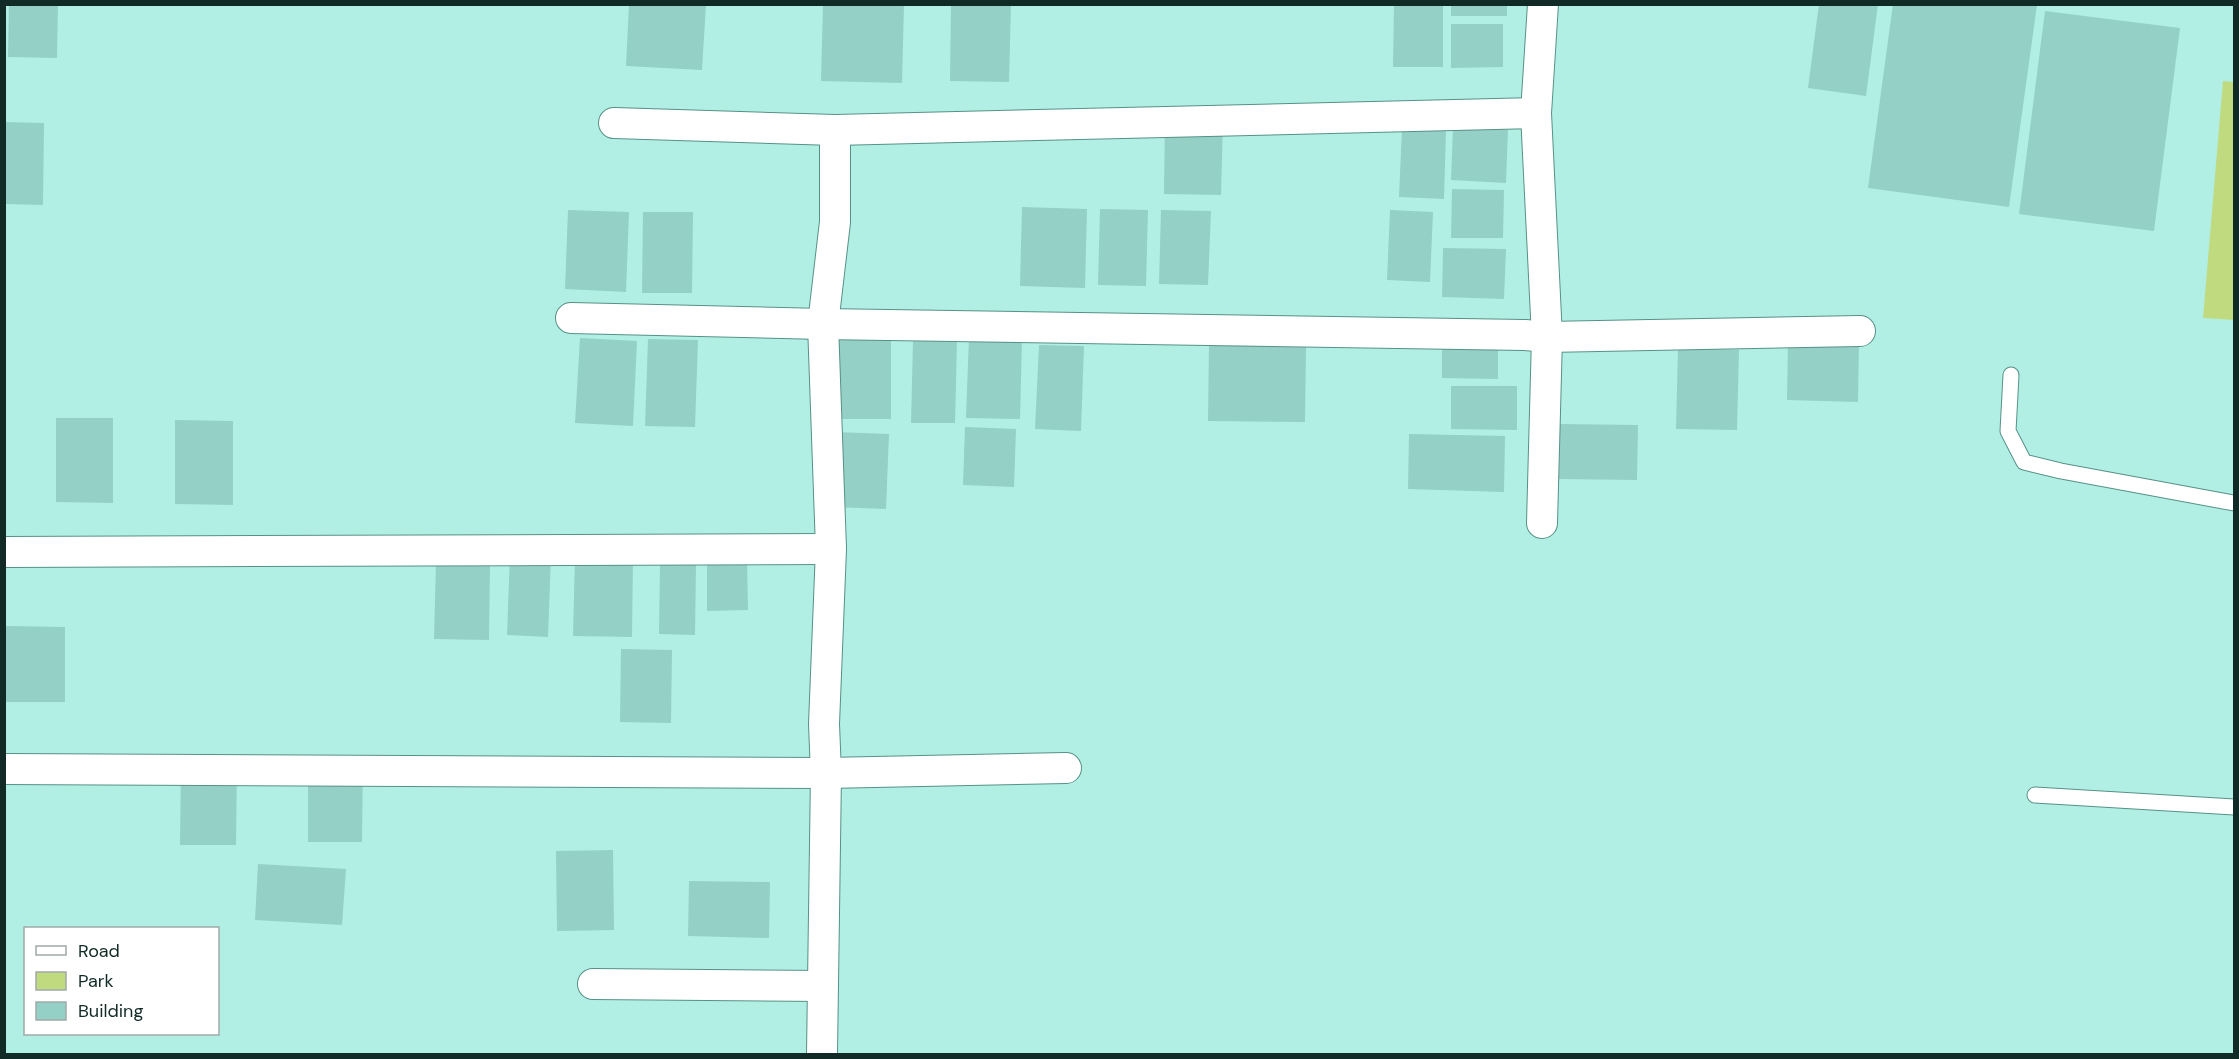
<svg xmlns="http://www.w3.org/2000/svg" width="2239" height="1059" viewBox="0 0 2239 1059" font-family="'DM Sans',sans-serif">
<rect width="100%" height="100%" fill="#b1efe4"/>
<!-- green -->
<path fill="#c0da80" d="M2223 81 2234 82V320L2203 318Z"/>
<!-- building -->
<g fill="#94d0c5">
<path d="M9 4H58L57 58 8 57Z"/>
<path d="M629 4H706L702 70 626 66Z"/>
<path d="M823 4H904L902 83 821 81Z"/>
<path d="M951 4H1011L1009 82 950 81Z"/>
<path d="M1394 4H1443V67H1393Z"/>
<rect x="1451" y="4" width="56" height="12"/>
<path d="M1819 4H1878L1866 96 1808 88Z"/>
<path d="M1893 4 2037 5 2009 207 1868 188Z"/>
<path d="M2045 11 2180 28 2154 231 2019 214Z"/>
<path d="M1451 24H1503V67L1451 68Z"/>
<path d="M1165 116 1223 118 1221 195 1164 194Z"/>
<path d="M4 122 44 123 43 205 4 204Z"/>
<path d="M1402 128 1446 130 1444 199 1399 197Z"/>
<path d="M1453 128 1508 130 1506 183 1451 180Z"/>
<path d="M1452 189 1504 190 1503 238H1451Z"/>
<path d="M1022 207 1087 209 1085 288 1020 286Z"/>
<path d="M1100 209 1148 210 1146 286 1098 285Z"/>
<path d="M568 210 629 212 626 292 565 289Z"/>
<path d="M1161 210 1211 211 1208 285 1159 284Z"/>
<path d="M1390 210 1433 212 1430 282 1387 280Z"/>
<path d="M643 212H693L692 293H642Z"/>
<path d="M1443 248 1506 249 1504 299 1442 297Z"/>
<path d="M969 336 1022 338 1020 419 966 418Z"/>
<path d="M833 337H891V419H834Z"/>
<path d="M580 338 637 341 633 426 575 423Z"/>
<path d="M648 339 698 340 695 427 645 426Z"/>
<path d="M1442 340H1498V379L1442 378Z"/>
<path d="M1788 340 1859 342 1858 402 1787 400Z"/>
<path d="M913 341H957L955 423H911Z"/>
<path d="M1039 345 1084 346 1081 431 1035 429Z"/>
<path d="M1209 345 1306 347 1305 422 1208 421Z"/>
<path d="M1678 348 1739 350 1737 430 1676 429Z"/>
<path d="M1451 386H1517V430L1451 429Z"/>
<path d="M56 418H113V503L56 502Z"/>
<path d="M175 420 233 421V505L175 504Z"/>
<path d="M1560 424 1638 425 1637 480 1559 479Z"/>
<path d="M965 427 1016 429 1014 487 963 485Z"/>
<path d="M834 432 889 434 886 509 831 507Z"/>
<path d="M1409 434 1505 436 1504 492 1408 489Z"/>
<path d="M510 554 551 556 548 637 507 635Z"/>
<path d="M575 556 633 557 632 637 573 636Z"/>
<path d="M747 561 748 610 707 611V562Z"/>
<path d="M436 562 490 563 489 640 434 639Z"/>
<path d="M660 564 696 565 695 635 659 634Z"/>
<path d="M6 626 65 627V702H5Z"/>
<path d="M621 649 672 650 671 723 620 722Z"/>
<path d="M308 757 363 758 362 842H308Z"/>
<path d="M181 761 237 762 236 845H180Z"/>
<path d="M613 850 614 930 557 931 556 851Z"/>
<path d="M258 864 346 869 342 925 255 920Z"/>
<path d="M689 881 770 882 769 938 688 936Z"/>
</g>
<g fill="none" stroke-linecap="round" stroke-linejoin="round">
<defs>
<g id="lane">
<path d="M2011 375 2008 431 2024 462 2061 471 2234 503"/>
<path d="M2035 795 2234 807"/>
</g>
<g id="street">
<path d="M614 123 835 130 1536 113"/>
<path d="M571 318 823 324 1525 335 1547 337 1860 331"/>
<path d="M1542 523 1547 337 1536 113 1543 4"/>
<path d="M4 552 831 549"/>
<path d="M4 769 826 773 1066 768"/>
<path d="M593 984 823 986"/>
<path d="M822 1054 826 773 824 724 831 549 823 324 835 222V130"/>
</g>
</defs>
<!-- lane casing -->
<use href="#lane" stroke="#569187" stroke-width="17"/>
<!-- street casing -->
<use href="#street" stroke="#569187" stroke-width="32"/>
<!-- lane -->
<use href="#lane" stroke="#fff" stroke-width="15"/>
<!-- street -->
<use href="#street" stroke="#fff" stroke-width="30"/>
</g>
<!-- border -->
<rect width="2239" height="1059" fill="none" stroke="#112a26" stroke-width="12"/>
<!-- legend -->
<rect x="24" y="927" width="195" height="108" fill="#ffffff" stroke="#a0aaa8" stroke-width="1.5"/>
<rect x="36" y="946" width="30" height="9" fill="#ffffff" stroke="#a0aaa8" stroke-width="1.5"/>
<text x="78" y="957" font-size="18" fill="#112a26">Road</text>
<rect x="36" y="972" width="30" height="18" fill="#c0da80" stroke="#a0aaa8" stroke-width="1.5"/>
<text x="78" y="987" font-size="18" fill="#112a26">Park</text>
<rect x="36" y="1002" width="30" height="18" fill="#94d0c5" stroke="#a0aaa8" stroke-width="1.5"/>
<text x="78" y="1017" font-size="18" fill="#112a26">Building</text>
</svg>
